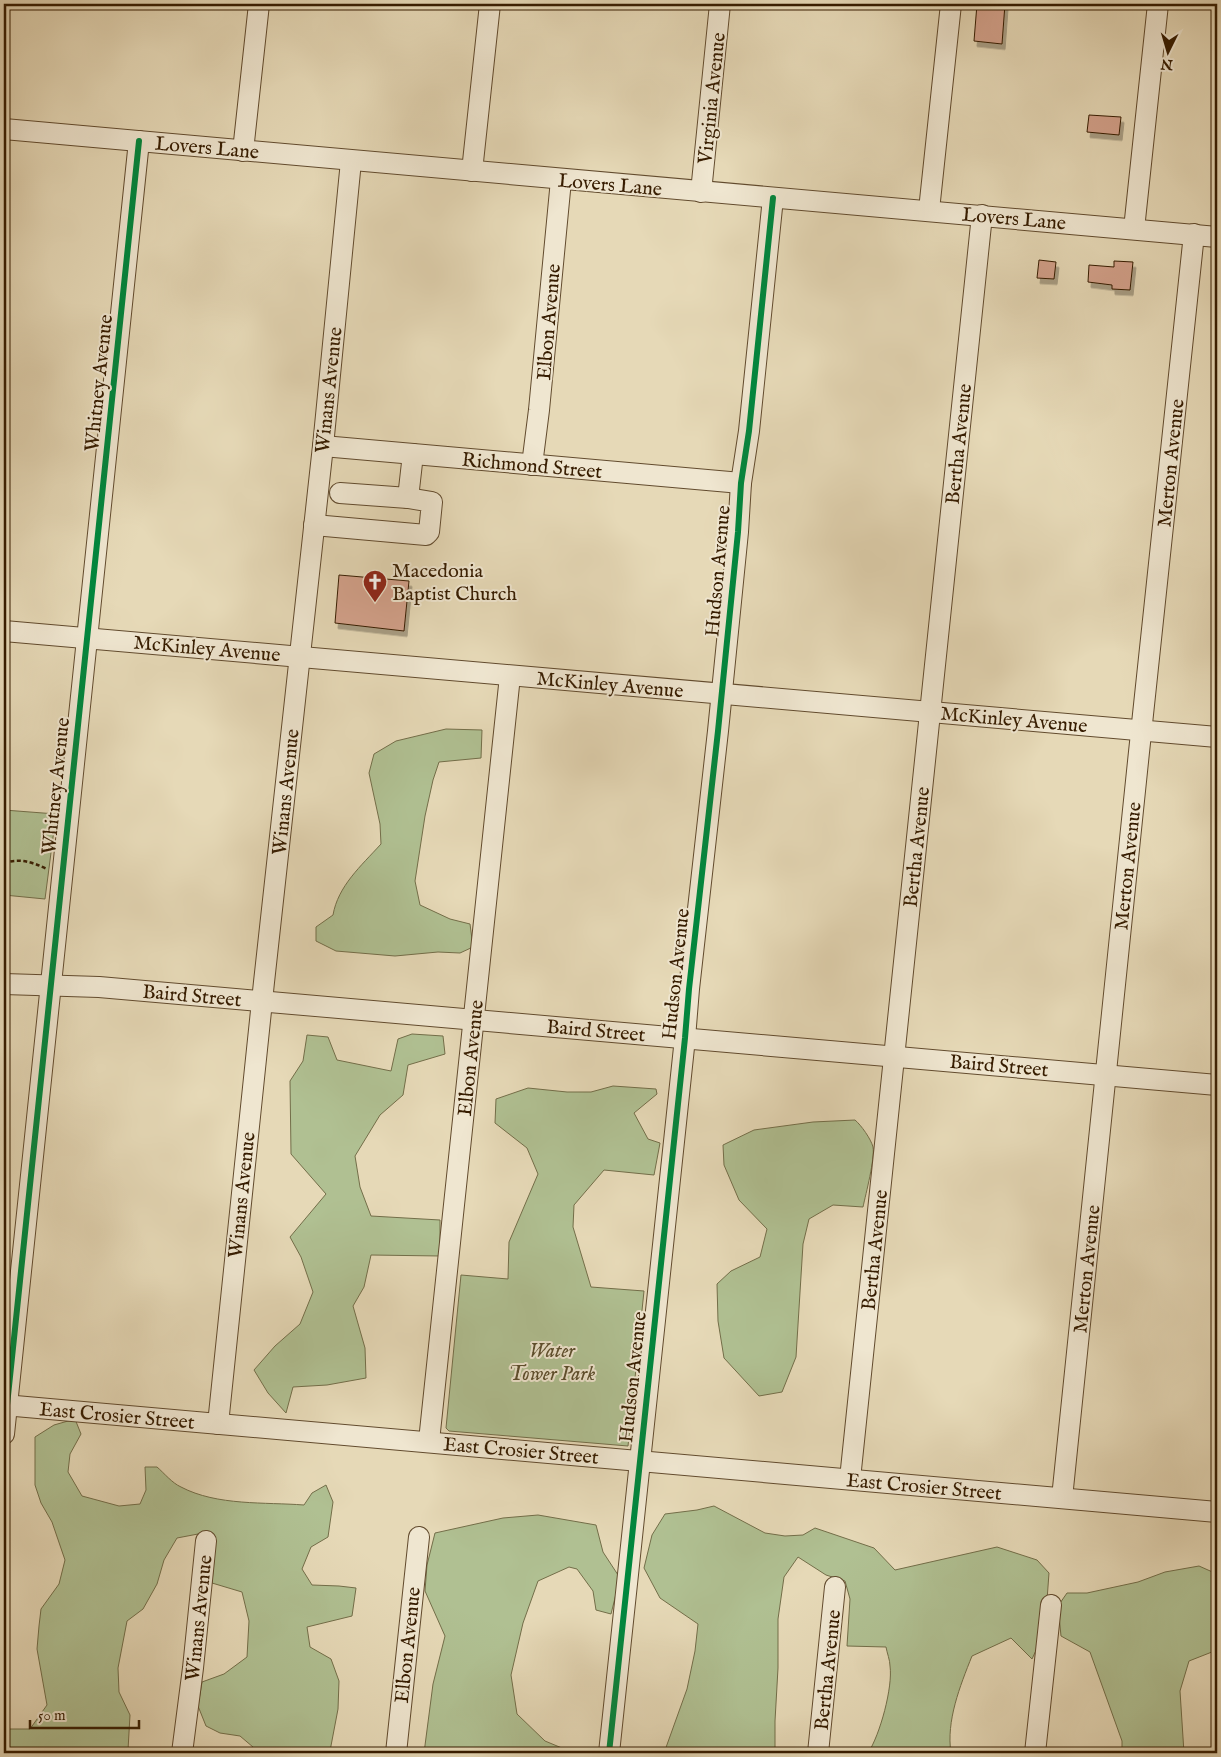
<svg xmlns="http://www.w3.org/2000/svg" width="1221" height="1757" viewBox="0 0 1221 1757" font-family="'IM FELL English',serif">
<defs>
<filter id="shadow"><feDropShadow dx="3" dy="5.5" stdDeviation="0" flood-color="#0004"/></filter>
</defs>
<rect width="100%" height="100%" fill="#e6d9b7"/>
<filter id="stains"><feTurbulence type="fractalNoise" baseFrequency=".004" numOctaves="4"/><feColorMatrix values="0 0 0 0 .2 0 0 0 0 .09 0 0 0 0 .02 0 0 0 .5 -.17"/></filter>
<radialGradient id="worn" r=".72"><stop offset=".6" stop-color="#630" stop-opacity="0"/><stop offset="1" stop-color="#630" stop-opacity=".3"/></radialGradient>
<!-- green -->
<g fill="#b0c092" stroke="#736e49">
<path d="M446 729 482 730 481 758 439 762 433 780 425 816 415 881 420 905 450 919 470 924 473 947 460 953 438 952 395 956 336 951 316 941V927L333 915C338 886 361 866 381 844L380 824 369 773 374 754 396 741Z"/>
<path d="M4 810 56 814 45 899 4 895Z"/>
<path d="M412 1034 443 1036 445 1054 408 1065 403 1095 380 1115 355 1156 360 1187 371 1216 440 1220V1256L371 1255 364 1287 353 1306 365 1348 366 1378 327 1385 293 1387 286 1413 268 1393 254 1370 275 1346 300 1324 313 1292 301 1257 290 1237 326 1194 291 1154 290 1081 303 1061 307 1035 328 1037 337 1060 391 1071 398 1039Z"/>
<path d="M613 1086 656 1089 657 1094 634 1113 648 1139 660 1143 654 1175 604 1170 574 1205 573 1227 591 1287 644 1291 628 1446 449 1431 446 1428 461 1275 508 1279 509 1242 538 1174 527 1148 495 1123 496 1099 528 1088 567 1092H591Z"/>
<path d="M855 1120C861 1125 871 1139 873 1147 875 1159 866 1193 863 1207L833 1205 809 1219 803 1244 796 1357 782 1392 759 1396 724 1358 718 1321 717 1284 731 1271 760 1257 767 1229 739 1200 724 1165 723 1145 754 1130 813 1122Z"/>
<path d="M75 1419 81 1434 70 1454 68 1472 82 1496 119 1506 140 1504 146 1490 145 1467H157C164 1473 172 1483 181 1487 217 1506 265 1502 304 1505L312 1493 326 1485 333 1502 328 1537 311 1547 302 1569 312 1585 339 1586 356 1588 352 1616 307 1627 310 1647 331 1659 339 1681 338 1709 330 1751 323 1753H260L240 1736 220 1733 206 1726 198 1706 202 1682 224 1674 247 1657 249 1621 242 1592 212 1583 215 1547 198 1534 177 1538 164 1560 157 1584 143 1609 127 1621 118 1668 119 1692 130 1715 128 1750 125 1753H4V1726L9 1729H30L47 1705 37 1649 39 1626 41 1609 59 1584 65 1560 52 1522 41 1503 35 1485V1437L54 1425Z"/>
<path d="M714 1506 765 1533 785 1536 803 1535 815 1528 874 1548 895 1570 997 1547 1037 1560 1049 1573 1047 1600 1039 1644 1032 1659 1011 1638 972 1656C960 1686 946 1721 951 1753H868C880 1735 893 1687 890 1666 890 1660 887 1653 886 1647L847 1646 850 1599 845 1581 826 1575 798 1557 784 1577 778 1619V1668L775 1721V1753H664L687 1689 695 1651 698 1624 660 1598 644 1568 652 1535 665 1514 697 1510Z"/>
<path d="M538 1515 596 1525 603 1552 620 1578 611 1614 596 1610 593 1591 577 1569 569 1567 538 1581 523 1623 511 1675 517 1714 545 1741 574 1753H424L433 1684 445 1636 425 1591 427 1565 435 1533 503 1518Z"/>
<path d="M1199 1566 1217 1574V1650L1189 1661 1180 1691 1184 1753H1122V1741L1090 1652 1061 1636 1058 1606 1067 1593H1087L1138 1582 1165 1572Z"/>
</g>
<!-- building -->
<g fill="#d4a28c" stroke="#361c00" filter="url(#shadow)">
<path d="M977 4H1005L1002 44 974 41Z"/>
<path d="M1089 115 1121 117 1119 135 1087 132Z"/>
<path d="M1039 260 1056 262 1054 279 1037 278Z"/>
<path d="M1114 261 1133 262 1130 290 1112 289V285L1088 282 1089 265 1114 267Z"/>
<path d="M339 575 409 581 404 631 335 623Z"/>
</g>
<g fill="none" stroke-linecap="round" stroke-linejoin="round">
<defs>
<g id="minor">
<path d="M4 129 1217 237"/>
<path d="M243 151 259 4"/>
<path d="M472 171 490 4"/>
<path d="M701 192 720 4"/>
<path d="M929 210 951 4"/>
<path d="M1134 229 1158 4"/>
<path d="M323 446 741 483"/>
<path d="M532 465 539 410 561 180"/>
<path d="M340 493 408 498 413 454"/>
<path d="M314 525 426 535 429 532 432 502 408 498"/>
<path d="M4 631 1217 737"/>
<path d="M4 984 99 987 1217 1085"/>
<path d="M4 1405 1217 1512"/>
<path d="M218 1424 264 982 323 446 351 161"/>
<path d="M4 1434 139 141"/>
<path d="M429 1441 510 676"/>
<path d="M850 1479 982 215"/>
<path d="M1062 1498 1139 752 1194 234"/>
<path d="M182 1753 193 1668 206 1541"/>
<path d="M396 1753 419 1537"/>
<path d="M609 1753 685 1038 689 989 718 731 738 532 741 483 749 431 773 198"/>
<path d="M818 1753 835 1587"/>
<path d="M1035 1753 1051 1605"/>
</g>
</defs>
<!-- minor casing -->
<use href="#minor" stroke="#624b2e" stroke-width="22"/>
<!-- path -->
<path stroke="#361c00" stroke-width="2.5" stroke-dasharray="4 2.5" stroke-linecap="butt" d="M4 863C20 858 32 862 47 869"/>
<!-- minor -->
<use href="#minor" stroke="#efe6d0" stroke-width="20"/>
<defs>
<g id="cycleway">
<path d="M4 1434 139 141"/>
<path d="M609 1753 685 1038 689 989 718 731 738 532 741 483 749 431 773 198"/>
</g>
</defs>
<!-- cycleway casing -->
<use href="#cycleway" stroke="#efe6d0" stroke-width="9"/>
<!-- cycleway -->
<use href="#cycleway" stroke="#00873e" stroke-width="6"/>
</g>
<!-- icons -->
<defs>
<symbol id="church-pin" viewBox="-11 -11 22 30"><path d="M0 17L-7.5 6A9.5 9.5 0 1 1 7.5 6Z" fill="#8f2418" stroke="#efe6d0"/><path d="M-1.2-6h2.4v3.5h3.3v2.4h-3.3V6h-2.4V-.1h-3.3v-2.4h3.3Z" fill="#fff"/></symbol>
</defs>
<g fill-rule="evenodd">
<use href="#church-pin" x="361" y="568" width="28" height="38"/>
</g>
<g text-anchor="middle" stroke-width="4" stroke-linejoin="round" paint-order="stroke">
<!-- street labels -->
<g font-size="20" fill="#361c00" stroke="#efe6d0">
<text transform="translate(711 98) rotate(-84)" y="7">Virginia Avenue</text>
<text transform="translate(207 147) rotate(5)" y="7">Lovers Lane</text>
<text transform="translate(610 184) rotate(5)" y="7">Lovers Lane</text>
<text transform="translate(1014 218) rotate(5)" y="7">Lovers Lane</text>
<text transform="translate(548 322) rotate(-85)" y="7">Elbon Avenue</text>
<text transform="translate(98 383) rotate(-84)" y="7">Whitney Avenue</text>
<text transform="translate(328 390) rotate(-84)" y="7">Winans Avenue</text>
<text transform="translate(958 444) rotate(-84)" y="7">Bertha Avenue</text>
<text transform="translate(1170 463) rotate(-84)" y="7">Merton Avenue</text>
<text transform="translate(532 465) rotate(5)" y="7">Richmond Street</text>
<text transform="translate(717 571) rotate(-85)" y="7">Hudson Avenue</text>
<text transform="translate(207 648) rotate(5)" y="7">McKinley Avenue</text>
<text transform="translate(610 684) rotate(5)" y="7">McKinley Avenue</text>
<text transform="translate(1014 719) rotate(5)" y="7">McKinley Avenue</text>
<text transform="translate(55 786) rotate(-84)" y="7">Whitney Avenue</text>
<text transform="translate(285 792) rotate(-84)" y="7">Winans Avenue</text>
<text transform="translate(916 847) rotate(-84)" y="7">Bertha Avenue</text>
<text transform="translate(1127 866) rotate(-84)" y="7">Merton Avenue</text>
<text transform="translate(675 974) rotate(-84)" y="7">Hudson Avenue</text>
<text transform="translate(192 995) rotate(5)" y="7">Baird Street</text>
<text transform="translate(596 1030) rotate(5)" y="7">Baird Street</text>
<text transform="translate(470 1058) rotate(-84)" y="7">Elbon Avenue</text>
<text transform="translate(999 1065) rotate(5)" y="7">Baird Street</text>
<text transform="translate(241 1195) rotate(-84)" y="7">Winans Avenue</text>
<text transform="translate(874 1250) rotate(-84)" y="7">Bertha Avenue</text>
<text transform="translate(1086 1269) rotate(-84)" y="7">Merton Avenue</text>
<text transform="translate(632 1377) rotate(-84)" y="7">Hudson Avenue</text>
<text transform="translate(117 1415) rotate(5)" y="7">East Crosier Street</text>
<text transform="translate(521 1450) rotate(5)" y="7">East Crosier Street</text>
<text transform="translate(924 1486) rotate(5)" y="7">East Crosier Street</text>
<text transform="translate(198 1618) rotate(-84)" y="7">Winans Avenue</text>
<text transform="translate(407 1645) rotate(-84)" y="7">Elbon Avenue</text>
<text transform="translate(827 1670) rotate(-84)" y="7">Bertha Avenue</text>
</g>
<!-- poi labels -->
<g font-size="20" fill="#361c00" stroke="#efe6d0" text-anchor="start">
<text x="392" y="577">Macedonia<tspan x="392" dy="23">Baptist Church</tspan></text>
</g>
<!-- park labels -->
<g font-size="20" font-style="italic" fill="#5b4d2c" stroke="#efe6d0">
<text x="552" y="1357">Water<tspan x="552" dy="23">Tower Park</tspan></text>
</g>
</g>
<!-- margin -->
<rect width="1221" height="1757" fill="none" stroke="#e6d9b7" stroke-width="20"/>
<rect x="5" y="5" width="1211" height="1747" fill="none" stroke="#361c00" stroke-width="2.5"/>
<rect x="10" y="10" width="1201" height="1737" fill="none" stroke="#361c00"/>
<!-- north arrow -->
<g transform="translate(1168 52) rotate(185)" stroke="#efe6d0" stroke-width="4" paint-order="stroke">
<path d="M0-4L9 19L0 12L-9 19Z" fill="#361c00"/>
<text y="-8" font-size="14" font-weight="bold" text-anchor="middle" fill="#361c00">N</text>
</g>
<!-- scale -->
<path d="M30 1720v8h109v-8" fill="none" stroke="#361c00" stroke-width="2.5"/>
<text x="38" y="1720" font-size="15" fill="#361c00" stroke="#efe6d0" stroke-width="4" paint-order="stroke">50 m</text>
<rect width="100%" height="100%" filter="url(#stains)"/>
<rect width="100%" height="100%" fill="url(#worn)"/>
</svg>
